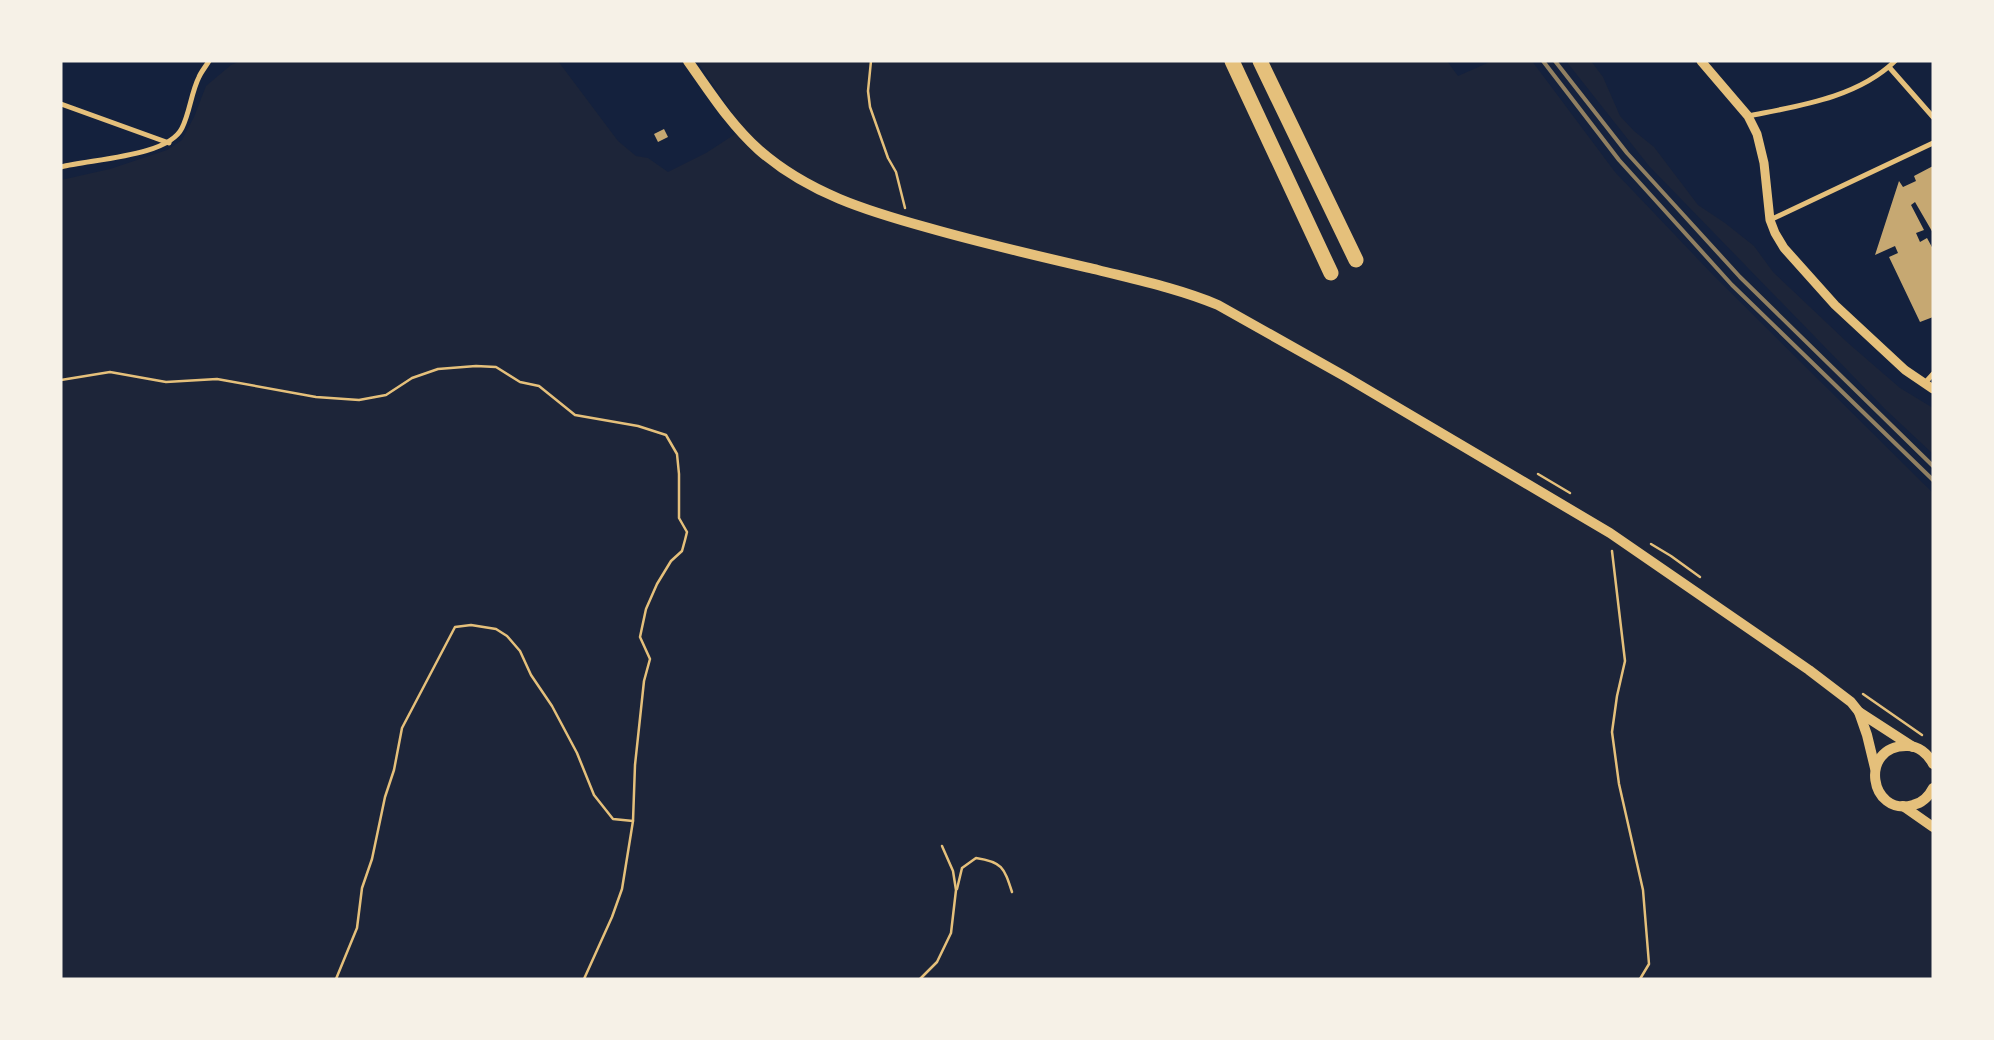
<svg xmlns="http://www.w3.org/2000/svg" width="1994" height="1040" viewBox="0 0 1994 1040" font-family="Helvetica,sans-serif">
<rect width="100%" height="100%" fill="#14213d"/>
<!-- green -->
<g fill="#1d2539">
<path d="M241 61H558L618 141 636 156 648 158 668 172 706 153 743 129 697 61H1447L1458 76 1492 61H1532L1615 172 1714 276 1933 493V979H61V180L110 169 167 150 182 140 194 117 206 86 231 65Z"/>
<path d="M1566 61H1591L1603 77 1620 116 1634 131 1654 147 1698 205 1725 223 1754 246 1773 272 1848 343 1900 388 1933 408V454L1885 409 1649 166Z"/>
</g>
<!-- building -->
<g fill="#c6a872">
<path d="M664 129 668 137 658 142 654 134Z"/>
<path d="M1933 166V233L1915 202 1911 205 1924 230 1916 233 1920 242 1927 238 1933 249V317L1920 322 1889 257 1898 253 1895 246 1875 255 1899 181 1903 187 1916 181 1914 176Z"/>
</g>
<g fill="none" stroke-linecap="round" stroke-linejoin="round">
<!-- path -->
<g stroke="#e5c07b" stroke-width="2.5">
<path d="M871 61 868 91 870 107 888 158 896 172 905 208"/>
<path d="M61 380 110 372 166 382 217 379 316 397 359 400 386 395 412 378 438 369 476 366 496 367 520 382 539 386 575 415 638 426 666 435 677 454 679 474V518L687 532 685 540 682 551 671 561 657 584 646 609 640 637 650 659 644 681 635 765 633 821 622 889 612 917 584 979"/>
<path d="M1538 474 1570 493"/>
<path d="M1651 544 1671 556 1700 577"/>
<path d="M1612 551 1625 661 1617 696 1612 732 1619 784 1643 890 1649 964 1640 979"/>
<path d="M1863 694 1922 735"/>
<path d="M957 889 962 868 976 858C1002 862 1004 867 1012 892"/>
<path d="M336 979 357 928 362 888 372 859 385 797 394 770 402 728 455 627 471 625 496 629 507 636 520 651 531 675 552 706 577 753 594 795 613 819 633 821"/>
<path d="M920 979 937 962 951 933 956 890 953 871 942 846"/>
</g>
<!-- minor -->
<g stroke="#e5c07b" stroke-width="5">
<path d="M1889 67 1933 117"/>
<path d="M61 104 169 143"/>
<path d="M1748 116C1798 106 1857 98 1895 61"/>
<path d="M61 167C91 159 168 157 182 128 190 112 191 93 199 77 201 72 206 66 209 61"/>
<path d="M1770 220 1933 143"/>
<path d="M1924 384 1933 374"/>
</g>
<!-- tertiary -->
<path stroke="#e5c07b" stroke-width="9" d="M1701 61 1748 116 1757 134 1764 163 1770 220 1775 233 1784 248 1835 305 1905 370 1933 389"/>
<!-- secondary -->
<g stroke="#e5c07b" stroke-width="10">
<path d="M688 61C710 92 730 124 759 150 808 193 867 211 929 228 985 244 1042 257 1098 270 1138 280 1180 289 1218 305L1346 377 1610 533 1809 670 1851 702 1859 712 1913 747"/>
<path d="M1859 712 1867 735 1875 768"/>
<path d="M1933 764C1928 754 1918 745 1906 746 1859 746 1869 817 1913 805 1922 803 1929 796 1933 788"/>
<path d="M1903 806 1933 827"/>
</g>
<!-- motorway -->
<g stroke="#e5c07b" stroke-width="15">
<path d="M1232 61 1331 273"/>
<path d="M1260 61 1356 260"/>
</g>
<!-- rail -->
<g stroke="#918062" stroke-width="4">
<path d="M1543 61 1619 160 1732 285 1933 480"/>
<path d="M1555 61 1627 153 1740 277 1933 466"/>
</g>
</g>
<!-- border -->
<rect width="1994" height="1040" fill="none" stroke="#f6f1e7" stroke-width="125"/>
</svg>
